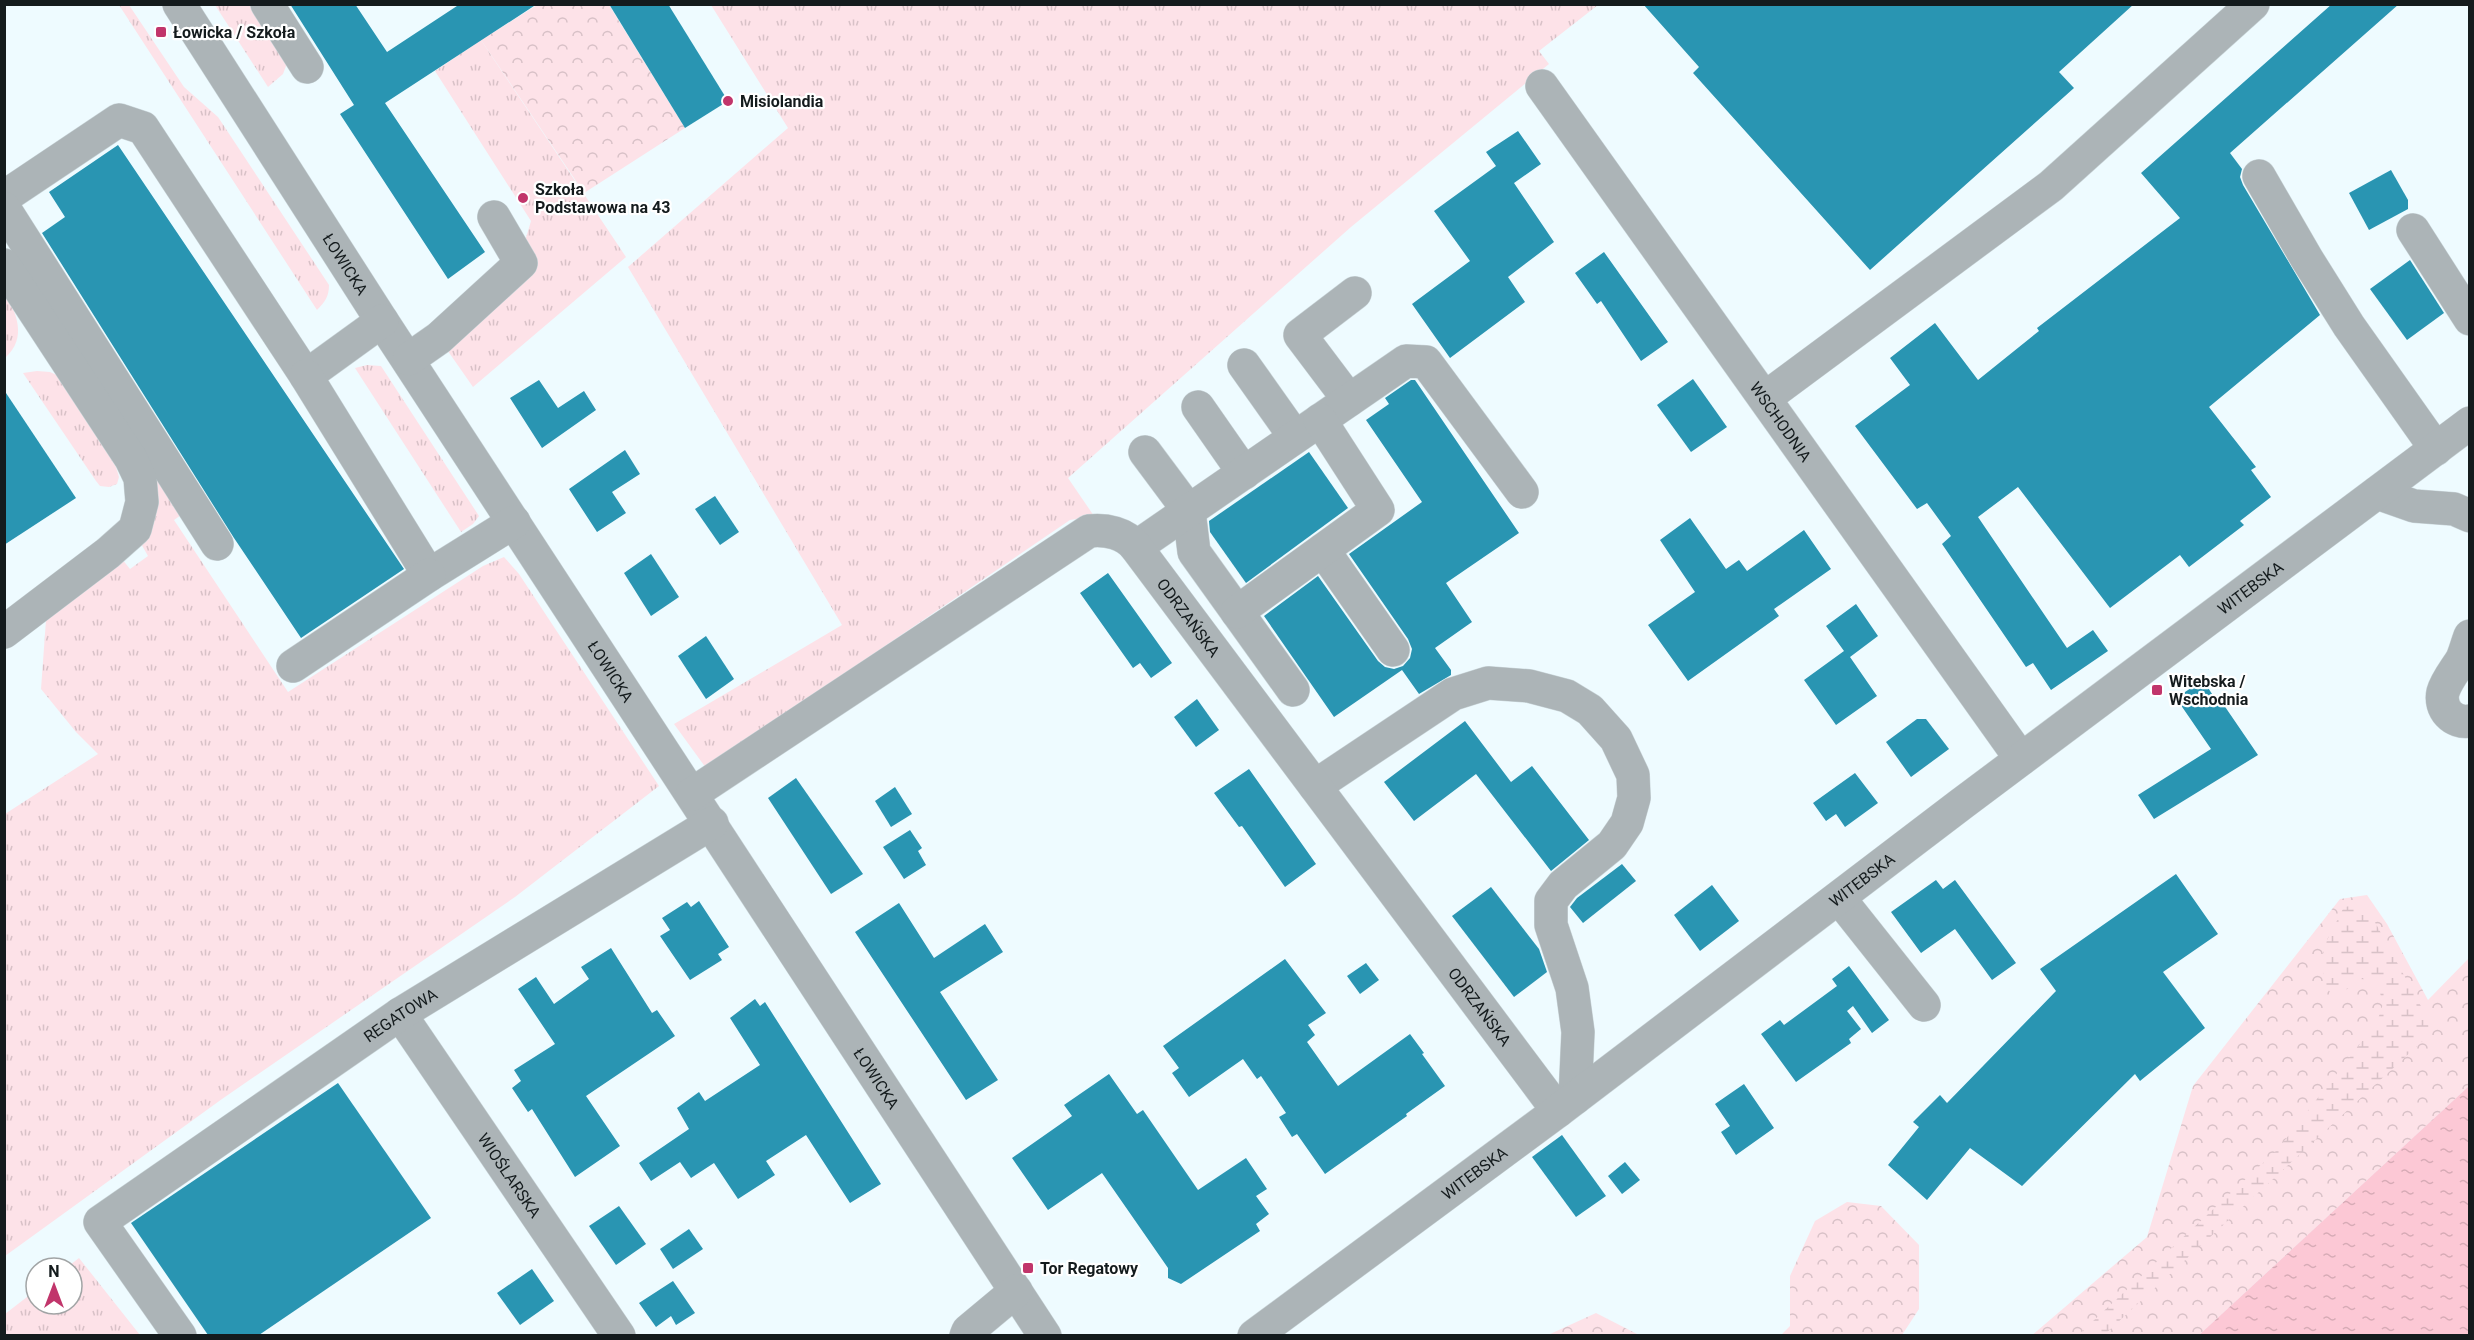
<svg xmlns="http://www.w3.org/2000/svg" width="2474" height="1340" viewBox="0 0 2474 1340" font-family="Roboto,sans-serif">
<defs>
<pattern id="grass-tufts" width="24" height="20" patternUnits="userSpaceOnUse" patternTransform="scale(1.5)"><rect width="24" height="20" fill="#fde2e8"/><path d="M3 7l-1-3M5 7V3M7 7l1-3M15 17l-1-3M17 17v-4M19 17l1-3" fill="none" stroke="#d8c1c7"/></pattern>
<pattern id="forest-crowns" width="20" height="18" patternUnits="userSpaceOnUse" patternTransform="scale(1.5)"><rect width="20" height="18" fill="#fde2e8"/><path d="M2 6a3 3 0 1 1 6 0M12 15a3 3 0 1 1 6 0" fill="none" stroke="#d8c1c7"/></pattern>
<pattern id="wetland-marsh" width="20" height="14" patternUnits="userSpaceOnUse" patternTransform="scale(1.5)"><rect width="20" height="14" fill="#fde2e8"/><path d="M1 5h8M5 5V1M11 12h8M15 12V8" fill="none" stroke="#d8c1c7"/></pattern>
<pattern id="water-ripples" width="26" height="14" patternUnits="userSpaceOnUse" patternTransform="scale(1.5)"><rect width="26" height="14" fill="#fcc8d5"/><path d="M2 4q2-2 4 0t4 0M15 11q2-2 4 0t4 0" fill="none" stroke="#d7abb6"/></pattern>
</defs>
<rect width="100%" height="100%" fill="#eefbff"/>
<!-- grass -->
<g fill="url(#grass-tufts)">
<path d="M119 5H129L184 87 218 117 329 285C329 296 325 302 317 310Z"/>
<path d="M215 5H260L289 58 283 74 268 87Z"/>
<path d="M711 5H1598L1539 51 1549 64 1351 227 1068 478 1094 516 1070 520 706 768 674 724 842 625 628 267 788 128Z"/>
<path d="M481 40 626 257 473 387 443 344 522 251 531 221 435 71Z"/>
<path d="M4 290C16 313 28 337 5 358Z"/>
<path d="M367 365 381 366 479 516 473 524 461 532 355 368Z"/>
<path d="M37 371 50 372 63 378 116 467 119 477 117 484 109 487 100 486 96 481 23 373Z"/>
<path d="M153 460 187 511 174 520 288 692 483 566 504 557 519 574 659 786 515 897 222 1099 5 1256V814L98 754 76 732 41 689 46 620 122 559 130 569 148 556 140 542Z"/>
<path d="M79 1258 140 1335H5V1314L36 1290V1304H72V1268H66Z"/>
</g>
<!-- forest -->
<g fill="url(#forest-crowns)">
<path d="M537 5H609L685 128 584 193 481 40Z"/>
<path d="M2367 895 2387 924 2428 1000 2469 958V1086L2199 1335 2031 1336 2147 1237 2193 1086 2340 899Z"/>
<path d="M1847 1202 1881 1206 1919 1245V1309L1902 1335H1781L1790 1326V1276L1815 1221Z"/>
<path d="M1596 1313 1639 1335H1548Z"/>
</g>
<!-- wetland -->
<path fill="url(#wetland-marsh)" d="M2365 904 2428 1019 2429 1035 2104 1335H2078L2278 1149 2377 1022 2383 1004 2378 985 2362 979 2334 998 2324 983 2323 948 2344 907Z"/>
<!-- water -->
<path fill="url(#water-ripples)" d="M2469 1086V1335H2199Z"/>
<!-- building -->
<g fill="#2995b2">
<path d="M290 4H355L387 52 460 4H537L385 103 485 252 448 279 340 114 354 105Z"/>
<path d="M609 4H668L728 101 685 128Z"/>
<path d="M1643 4H2134L2059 72 2074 88 1870 270 1693 73 1699 67Z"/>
<path d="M2332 4H2399L2230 153 2242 169 2240 177 2243 185 2320 315 2209 407 2256 467 2251 470 2271 497 2240 521 2244 525 2189 567 2180 555 2110 608 2018 487 1978 517 2067 648 2093 630 2108 651 2051 690 2033 663 2026 667 1942 544 1951 536 1927 503 1917 509 1855 426 1910 385 1890 358 1935 323 1978 380 2039 331 2037 328 2180 218 2141 173Z"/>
<path d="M1518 131 1541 164 1514 183 1554 242 1508 277 1525 302 1450 358 1412 304 1470 261 1434 211 1496 166 1486 152Z"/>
<path d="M118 145 404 569 301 638 234 538 42 233 65 217 49 192Z"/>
<path d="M2391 170 2408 200V209L2369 230 2349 193Z"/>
<path d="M1604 252 1668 342 1641 361 1601 301 1597 304 1575 273Z"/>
<path d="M2410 260 2444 313 2407 340 2370 289Z"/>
<path d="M1693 379 1727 427 1691 452 1657 405Z"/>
<path d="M539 380 558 408 584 391 596 410 542 448 510 398Z"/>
<path d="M1411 380H1415L1519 533 1446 583 1472 622 1435 648 1451 670V675L1419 694 1402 670 1334 717 1264 616 1318 576 1378 661 1385 667 1394 669 1403 666 1410 658 1412 649 1408 639 1349 554 1422 502 1366 420 1389 404 1385 398Z"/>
<path d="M4 390 76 498 4 545Z"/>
<path d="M625 450 640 474 612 492 626 513 597 532 569 489Z"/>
<path d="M1309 452 1348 508 1246 583 1210 532 1209 521Z"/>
<path d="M715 496 739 532 720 545 695 509Z"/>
<path d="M1690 518 1726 569 1739 560 1747 571 1804 530 1831 569 1774 609 1779 616 1688 681 1648 625 1695 592 1660 540Z"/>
<path d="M651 554 679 597 651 616 624 573Z"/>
<path d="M1108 573 1172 663 1151 678 1140 663 1133 668 1080 593Z"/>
<path d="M1856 604 1878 636 1850 657 1877 696 1836 725 1804 680 1844 651 1826 626Z"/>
<path d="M706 636 734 679 706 699 678 656Z"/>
<path d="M2203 680 2214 697 2217 695 2258 755 2154 819 2138 795 2211 749 2176 698Z"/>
<path d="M1197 699 1219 730 1196 747 1174 717Z"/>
<path d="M1917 719H1926L1949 749 1911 777 1886 742Z"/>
<path d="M1465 721 1511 782 1532 766 1589 840 1551 871 1476 774 1414 821 1384 782Z"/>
<path d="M1249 769 1316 864 1285 887 1242 826 1239 827 1214 793Z"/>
<path d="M1855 773 1878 803 1845 827 1836 814 1826 821 1813 803Z"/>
<path d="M796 778 863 874 831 894 768 798Z"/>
<path d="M895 787 912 814 891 827 875 801Z"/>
<path d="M910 830 922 848 918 851 926 865 904 879 883 847Z"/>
<path d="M1622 864 1636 881 1583 923 1570 907 1577 898Z"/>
<path d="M2176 874 2218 934 2163 972 2205 1028 2140 1081 2135 1074 2022 1186 1970 1148 1927 1200 1888 1165 1919 1127 1913 1122 1940 1095 1947 1103 2056 991 2040 969Z"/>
<path d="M1936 880 1943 889 1955 880 2016 963 1992 980 1955 929 1921 953 1891 912Z"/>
<path d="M1712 885 1739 921 1700 951 1674 915Z"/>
<path d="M1491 887 1539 949 1547 972 1514 997 1452 916Z"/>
<path d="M699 901 729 947 718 954 722 960 690 980 660 936 670 930 662 918 687 902 691 907Z"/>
<path d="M899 903 934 958 985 924 1003 952 940 992 998 1080 966 1100 855 932Z"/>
<path d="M611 948 652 1013 657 1010 675 1036 586 1096 620 1146 575 1177 532 1109 528 1112 512 1088 521 1081 514 1070 555 1044 518 989 536 977 554 1004 589 979 581 967Z"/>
<path d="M1285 959 1326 1013 1308 1025 1315 1035 1307 1042 1338 1086 1410 1034 1424 1053 1422 1054 1445 1086 1406 1114 1407 1116 1325 1174 1297 1134 1292 1137 1279 1117 1286 1113 1261 1076 1257 1079 1243 1059 1189 1097 1172 1073 1179 1068 1163 1046Z"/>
<path d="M1366 963 1379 980 1360 994 1347 976Z"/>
<path d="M1849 966 1889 1020 1872 1033 1853 1006 1847 1011 1861 1029 1849 1039 1851 1043 1796 1082 1761 1034 1780 1020 1784 1025 1837 986 1832 979Z"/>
<path d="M755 999 760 1006 765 1002 881 1184 850 1203 806 1135 766 1161 775 1175 738 1199 714 1163 691 1178 680 1162 651 1181 639 1163 689 1129 677 1108 699 1092 705 1101 760 1065 730 1018Z"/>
<path d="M1109 1074 1137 1114 1143 1110 1198 1190 1246 1158 1267 1189 1256 1196 1269 1214 1256 1224 1260 1231 1181 1284 1168 1278V1268L1102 1173 1048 1210 1012 1158 1072 1116 1064 1105Z"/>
<path d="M338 1083 431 1218 259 1335H208L131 1223Z"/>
<path d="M1744 1084 1774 1128 1736 1155 1721 1132 1730 1126 1715 1104Z"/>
<path d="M1562 1135 1606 1196 1576 1217 1532 1157Z"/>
<path d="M1625 1162 1640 1180 1622 1194 1608 1176Z"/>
<path d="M619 1206 646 1244 616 1265 589 1226Z"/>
<path d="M689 1229 703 1249 673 1269 660 1249Z"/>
<path d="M532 1269 554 1301 520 1325 497 1293Z"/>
<path d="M673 1281 695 1313 676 1325 671 1316 656 1327 639 1303Z"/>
</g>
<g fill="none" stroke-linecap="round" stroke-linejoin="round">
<defs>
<g id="minor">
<path id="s1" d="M179 4 382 321 1045 1336"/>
<path d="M267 4 307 67"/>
<path id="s2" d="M1542 86 2021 759"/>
<path d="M2259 176 2307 259 2349 326 2436 449"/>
<path d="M4 197 119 120 143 128 306 376 382 321"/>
<path d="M4 208 217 544"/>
<path d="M2413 230 2470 319"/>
<path d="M4 265 131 459 140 478 142 502 135 529 108 553 4 632"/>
<path d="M409 359 439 338 521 263 494 217"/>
<path d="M1244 365 1295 437"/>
<path d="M306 376 429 575 514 522"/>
<path d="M1765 398 2051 186 2253 4"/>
<path d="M1349 400 1300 335 1355 293"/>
<path d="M1198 407 1244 473"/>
<path d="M1145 452 1189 511 1194 552 1293 690"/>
<path d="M2377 493 2414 506 2454 509 2470 516"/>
<path d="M1136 547 1406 361 1426 362 1522 492"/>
<path d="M1323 550 1393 650"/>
<path d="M1237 612 1378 510 1320 420"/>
<path d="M2470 636C2467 644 2465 652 2462 659 2456 669 2446 681 2443 692 2439 709 2453 724 2470 721"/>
<path d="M293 666 429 575"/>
<path d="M1315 786 1453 694 1488 683 1529 686 1567 696 1590 710 1616 739 1633 775 1634 798 1627 823 1612 845 1563 885 1551 901V925L1572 988 1578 1032 1575 1098"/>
<path id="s3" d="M692 794 1089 531C1106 529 1125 533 1136 547L1558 1111"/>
<path d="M1839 898 1924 1005"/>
<path id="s4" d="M400 1014 619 1336"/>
<path id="s5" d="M180 1336 100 1222 400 1014 712 823"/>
<path d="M966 1336 968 1331 1016 1291"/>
<path id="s6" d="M1254 1336 1558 1111 1960 805 2470 423"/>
</g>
</defs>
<!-- minor casing -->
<use href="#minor" stroke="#cbd7db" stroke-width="34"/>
<!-- minor -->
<use href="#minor" stroke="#acb4b7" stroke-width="33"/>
</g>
<!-- markers -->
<g fill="#c1356b" stroke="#fff" stroke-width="2">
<rect x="155" y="26" width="12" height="12" rx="3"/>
<circle cx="728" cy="101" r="6"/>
<circle cx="523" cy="198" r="6"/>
<rect x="2151" y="684" width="12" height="12" rx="3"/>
<rect x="1022" y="1262" width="12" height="12" rx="3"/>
</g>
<g text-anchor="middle" stroke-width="4.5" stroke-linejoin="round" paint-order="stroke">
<!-- poi labels -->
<g font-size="16" font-weight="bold" fill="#141b1d" stroke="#fff" text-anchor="start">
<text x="173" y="38">Łowicka / Szkoła</text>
<text x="740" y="107">Misiolandia</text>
<text x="535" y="195">Szkoła<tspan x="535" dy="18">Podstawowa na 43</tspan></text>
<text x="2169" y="687">Witebska /<tspan x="2169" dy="18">Wschodnia</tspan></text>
<text x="1040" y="1274">Tor Regatowy</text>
</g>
<!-- street labels -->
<g font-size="16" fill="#141b1d" stroke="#fff">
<text dy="6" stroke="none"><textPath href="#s1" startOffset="309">ŁOWICKA</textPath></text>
<text dy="6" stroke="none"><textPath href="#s2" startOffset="412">WSCHODNIA</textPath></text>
<text dy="6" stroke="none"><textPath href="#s6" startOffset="1246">WITEBSKA</textPath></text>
<text dy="6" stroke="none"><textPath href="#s3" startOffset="616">ODRZAŃSKA</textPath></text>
<text dy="6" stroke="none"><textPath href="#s1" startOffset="795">ŁOWICKA</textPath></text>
<text dy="6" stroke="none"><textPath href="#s6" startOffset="760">WITEBSKA</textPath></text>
<text dy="6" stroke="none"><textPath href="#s3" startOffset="1102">ODRZAŃSKA</textPath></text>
<text dy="6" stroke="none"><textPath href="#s5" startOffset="504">REGATOWA</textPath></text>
<text dy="6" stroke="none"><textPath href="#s1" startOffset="1281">ŁOWICKA</textPath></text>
<text dy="6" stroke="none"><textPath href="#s6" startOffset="274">WITEBSKA</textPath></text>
<text dy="6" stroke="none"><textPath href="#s4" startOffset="195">WIOŚLARSKA</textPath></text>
</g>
</g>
<!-- border -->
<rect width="2474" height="1340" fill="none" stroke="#141b1d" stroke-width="12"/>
<!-- north arrow -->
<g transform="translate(54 1286)"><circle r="28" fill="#ffffff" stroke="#a1a4a5" stroke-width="1.5"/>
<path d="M0-4.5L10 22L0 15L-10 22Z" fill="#c1356b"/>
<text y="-9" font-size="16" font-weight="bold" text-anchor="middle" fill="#141b1d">N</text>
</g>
</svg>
